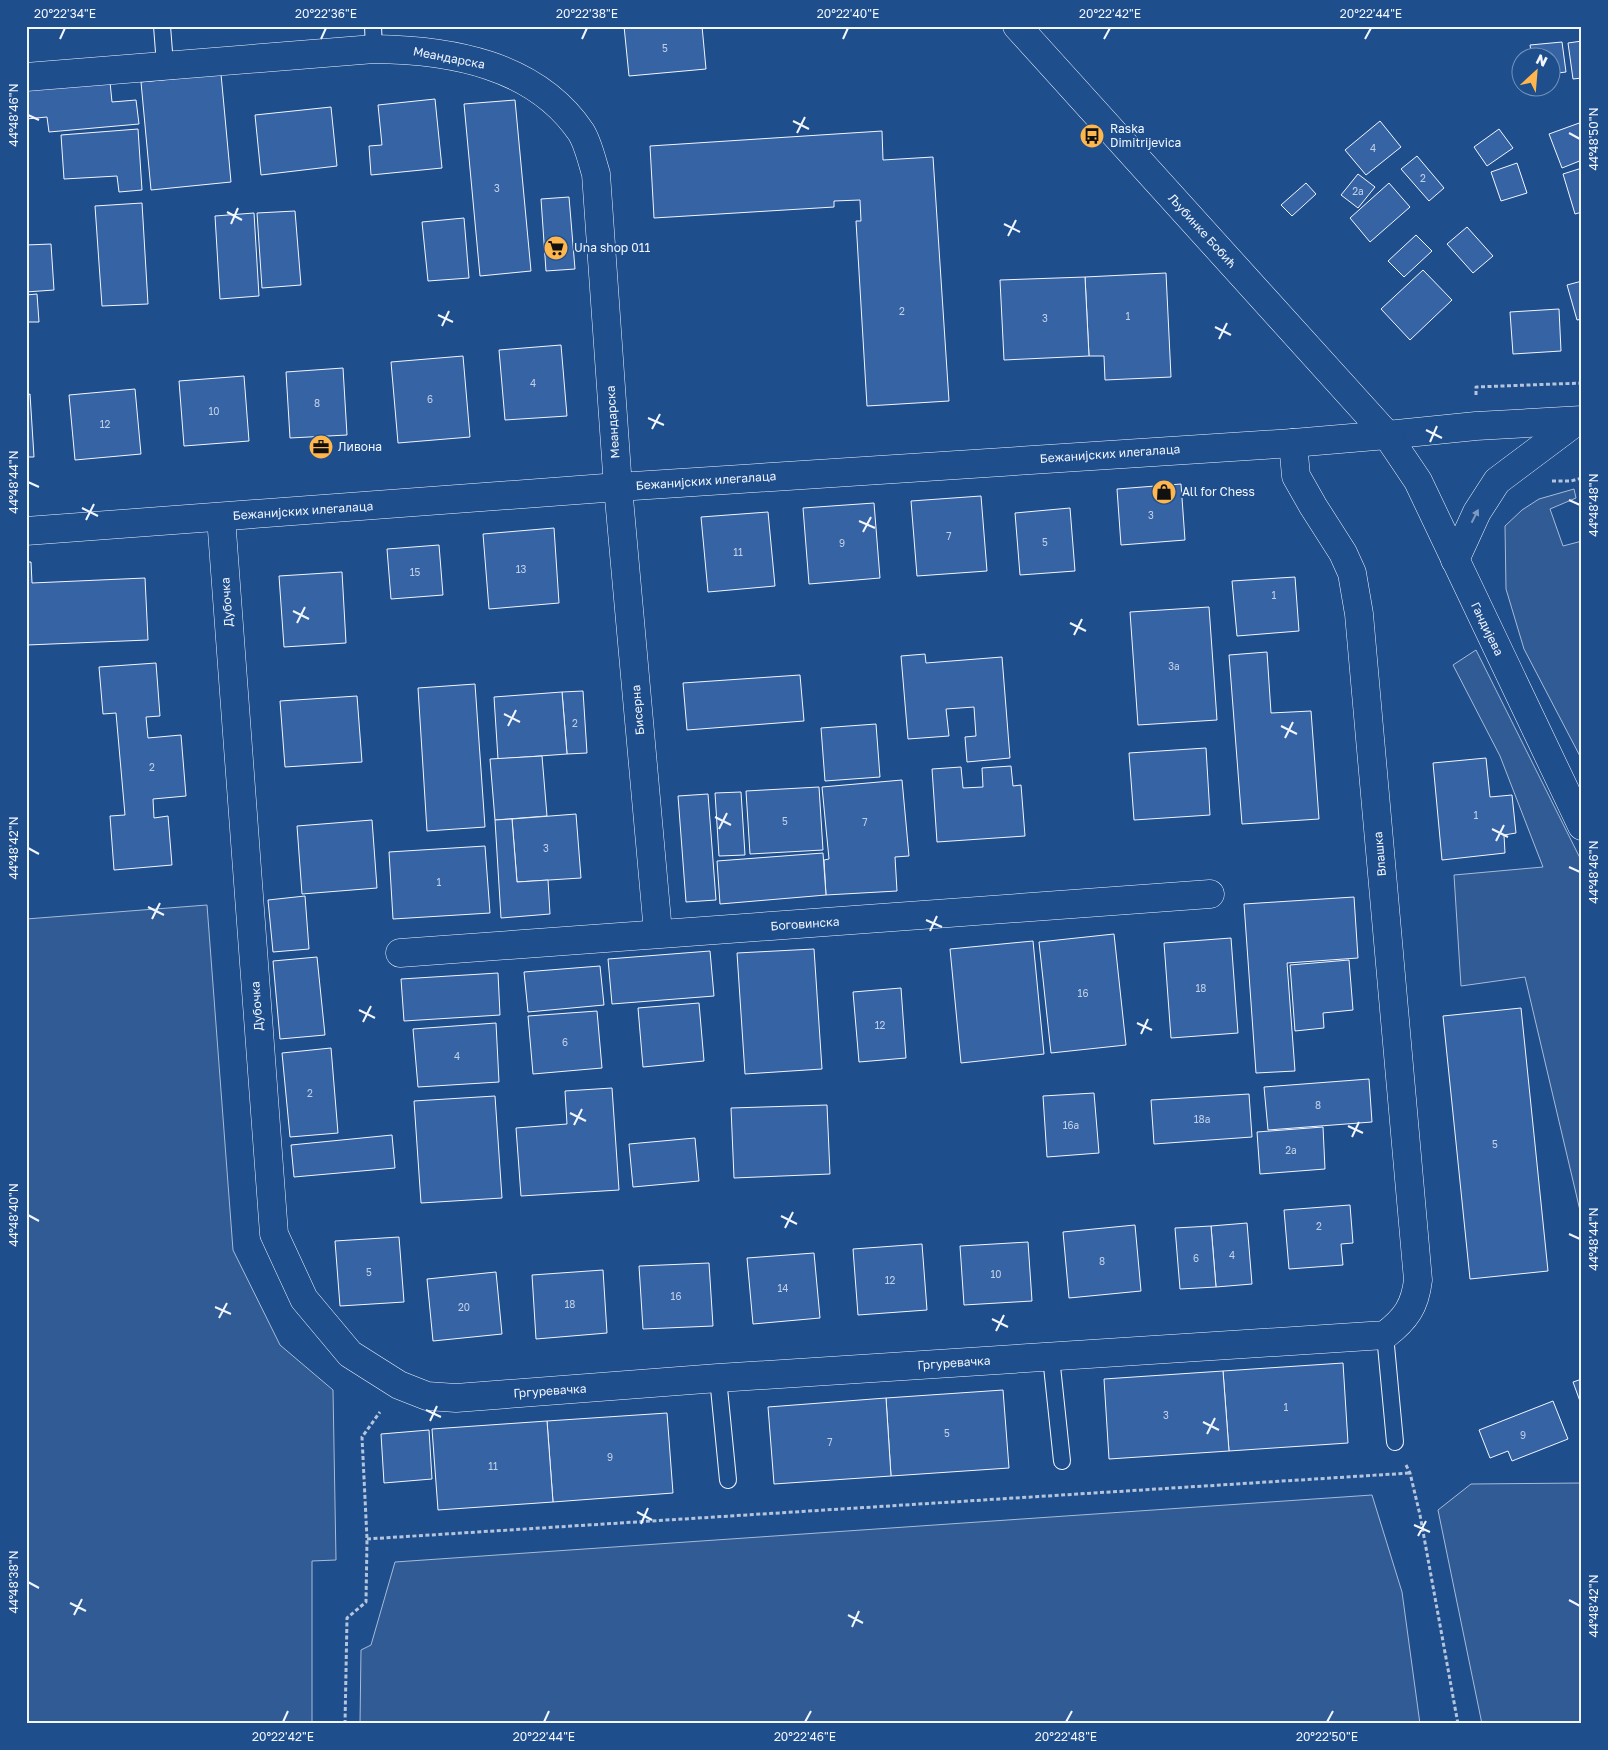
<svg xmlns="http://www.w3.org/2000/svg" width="1608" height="1750" viewBox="0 0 1608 1750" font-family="'Golos Text',sans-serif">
<rect width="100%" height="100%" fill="#1f4e8c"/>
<!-- built -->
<g fill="#305b95" stroke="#a8bbd7">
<path d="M1574 489 1576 498 1550 509 1563 546 1582 541V760L1524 649 1506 589 1505 526 1522 510 1539 499Z"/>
<path d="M1476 650 1582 862V1219L1525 977 1461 986 1454 875 1543 867 1500 756 1453 665Z"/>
<path d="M207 905 233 1250 280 1345 333 1390 336 1560 312 1561V1724H26V919Z"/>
<path d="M1582 1483V1724H1482L1438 1510 1471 1484Z"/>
<path d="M1372 1495 1402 1592 1420 1724H360L361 1650 371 1645 395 1562Z"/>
</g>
<!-- building -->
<g fill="#3563a3" stroke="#f2f6ff">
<path d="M624 26H702L706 69 629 76Z"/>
<path d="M1582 41V78L1573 79 1568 43Z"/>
<path d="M1562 42 1566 72 1550 74V58H1532L1530 45Z"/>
<path d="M221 74 231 182 151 190 141 82Z"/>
<path d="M110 82 112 102 136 100 139 124 49 132 47 117 26 119V89Z"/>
<path d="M435 99 442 168 371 175 369 146 382 145 378 105Z"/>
<path d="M515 100 531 271 480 276 464 104Z"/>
<path d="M331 107 337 166 261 175 255 115Z"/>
<path d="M1380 121 1401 147 1366 175 1345 150Z"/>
<path d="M1582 122V160L1562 168 1549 134Z"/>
<path d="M138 129 142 190 119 192 117 176 64 179 61 135Z"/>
<path d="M1499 129 1513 148 1487 166 1474 147Z"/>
<path d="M882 131 883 160 933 157 949 401 867 406 856 221H861L860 200 834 201V207L654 218 650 146Z"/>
<path d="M1417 156 1444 188 1429 201 1401 169Z"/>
<path d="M1517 163 1527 193 1501 201 1491 172Z"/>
<path d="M1582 168V212L1575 214 1563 174Z"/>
<path d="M1358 174 1375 187 1358 208 1341 195Z"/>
<path d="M1306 183 1316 194 1292 216 1281 205Z"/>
<path d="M1389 183 1410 207 1370 242 1350 218Z"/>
<path d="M569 197 575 269 546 271 541 199Z"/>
<path d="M142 203 148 304 102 306 95 206Z"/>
<path d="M295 211 301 285 262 288 257 213Z"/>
<path d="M254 213 259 296 220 299 215 216Z"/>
<path d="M464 218 469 278 428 281 422 222Z"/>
<path d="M1467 227 1493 256 1473 273 1447 244Z"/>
<path d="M1416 235 1432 251 1404 277 1388 261Z"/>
<path d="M51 244 54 290 26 292V245Z"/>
<path d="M1423 270 1452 300 1410 340 1381 309Z"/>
<path d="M1166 273 1171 377 1105 380 1104 356H1089L1085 277Z"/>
<path d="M1085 277 1089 356 1004 360 1000 280Z"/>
<path d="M1582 281V319L1577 320 1567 285Z"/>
<path d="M37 294 39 322H26V295Z"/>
<path d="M1559 309 1561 351 1513 354 1510 312Z"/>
<path d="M561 345 567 416 505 420 499 350Z"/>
<path d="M463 356 470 437 398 443 391 362Z"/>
<path d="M343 368 347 435 290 438 286 372Z"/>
<path d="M244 376 249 441 184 446 179 381Z"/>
<path d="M135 389 141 454 75 460 69 395Z"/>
<path d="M30 394 34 457H26V395Z"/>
<path d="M1181 484 1185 540 1121 545 1117 489Z"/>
<path d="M981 496 987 571 917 576 911 501Z"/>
<path d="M874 503 880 578 809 584 803 508Z"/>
<path d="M1070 508 1075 571 1020 575 1015 513Z"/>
<path d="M768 512 775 586 708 592 701 517Z"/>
<path d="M554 528 559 603 489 609 483 534Z"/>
<path d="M439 545 443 595 391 599 387 549Z"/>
<path d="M26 562H31L32 583 145 578 148 640 27 645 26 655Z"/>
<path d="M342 572 346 643 284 647 279 576Z"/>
<path d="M1295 577 1299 631 1237 636 1232 581Z"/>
<path d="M1209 607 1217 720 1138 725 1130 612Z"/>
<path d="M1267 652 1271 713 1311 711 1319 819 1242 824 1229 655Z"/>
<path d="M925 654 926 663 1002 657 1010 758 967 762 965 737 976 736 974 707 946 709 949 736 908 739 901 656Z"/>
<path d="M156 663 160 716 146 717 148 738 181 735 186 796 153 799 154 818 168 816 172 865 114 870 110 816 125 815 116 713 103 714 99 667Z"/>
<path d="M800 675 804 721 687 730 683 683Z"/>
<path d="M475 684 485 827 427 831 418 688Z"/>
<path d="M583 691 587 753 567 754 562 692Z"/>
<path d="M562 692 567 754 498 759 494 697Z"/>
<path d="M357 696 362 762 285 767 280 701Z"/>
<path d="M876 724 880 777 825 781 821 728Z"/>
<path d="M1206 748 1210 815 1134 820 1129 753Z"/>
<path d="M542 756 547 816 495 820 490 759Z"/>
<path d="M1486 758 1490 797 1512 795 1516 833 1504 835 1505 853 1442 860 1433 763Z"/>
<path d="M1011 766 1013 786 1021 785 1025 836 937 842 932 769 961 767 963 788 983 787 982 768Z"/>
<path d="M902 780 909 856 895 857 897 891 826 895 824 860 829 859 822 787Z"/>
<path d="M819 787 823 850 750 854 746 791Z"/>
<path d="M741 792 745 855 719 856 715 793Z"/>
<path d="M708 794 716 900 686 902 678 796Z"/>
<path d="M576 814 581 878 517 882 512 819Z"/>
<path d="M512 819 517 882 548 880 550 914 501 918 495 820Z"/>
<path d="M372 820 377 888 302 894 297 826Z"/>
<path d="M485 846 490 913 393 919 389 852Z"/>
<path d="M823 853 826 895 720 904 717 861Z"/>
<path d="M305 896 309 949 273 952 268 900Z"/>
<path d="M1354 897 1358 958 1287 963 1295 1071 1256 1073 1244 904Z"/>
<path d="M1114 934 1126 1045 1051 1053 1039 942Z"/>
<path d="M1231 938 1238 1033 1171 1038 1164 943Z"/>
<path d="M1033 941 1044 1054 961 1063 950 949Z"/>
<path d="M814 949 822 1069 745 1074 737 953Z"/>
<path d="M710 951 714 996 612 1004 608 959Z"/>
<path d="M317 957 325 1035 280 1039 273 961Z"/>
<path d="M1349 960 1353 1010 1323 1013 1324 1028 1295 1031 1290 965Z"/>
<path d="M600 966 604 1005 528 1012 524 972Z"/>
<path d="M498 973 500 1015 404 1021 401 979Z"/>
<path d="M901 988 906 1058 859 1062 853 992Z"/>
<path d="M699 1003 704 1061 643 1067 638 1008Z"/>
<path d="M1521 1008 1548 1271 1470 1279 1443 1016Z"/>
<path d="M597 1011 602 1068 533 1074 528 1016Z"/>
<path d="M496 1023 499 1082 418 1087 413 1029Z"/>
<path d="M331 1048 338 1133 290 1137 282 1053Z"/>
<path d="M1369 1079 1372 1122 1268 1130 1264 1087Z"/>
<path d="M612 1088 619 1190 521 1196 516 1128 567 1124 565 1091Z"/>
<path d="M1094 1093 1099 1153 1047 1157 1043 1096Z"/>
<path d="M1249 1094 1252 1137 1154 1144 1151 1100Z"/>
<path d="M495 1096 502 1198 421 1203 414 1101Z"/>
<path d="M827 1105 830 1174 734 1178 731 1108Z"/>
<path d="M1323 1127 1325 1169 1260 1174 1257 1132Z"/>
<path d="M392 1135 395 1168 294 1177 291 1145Z"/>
<path d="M695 1138 699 1181 633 1187 629 1144Z"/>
<path d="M1350 1205 1353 1243 1341 1244 1343 1265 1289 1269 1284 1210Z"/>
<path d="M1247 1223 1252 1284 1216 1287 1211 1226Z"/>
<path d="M1135 1225 1141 1291 1069 1298 1063 1232Z"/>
<path d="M1211 1226 1216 1287 1180 1289 1175 1228Z"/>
<path d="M399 1237 404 1302 340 1306 335 1241Z"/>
<path d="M1028 1242 1032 1301 964 1305 960 1246Z"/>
<path d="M922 1244 927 1310 858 1315 853 1249Z"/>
<path d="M814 1253 820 1318 753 1324 747 1258Z"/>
<path d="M709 1263 713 1326 643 1329 639 1266Z"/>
<path d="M603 1270 607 1333 536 1339 532 1275Z"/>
<path d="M496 1272 502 1334 433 1341 427 1279Z"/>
<path d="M1343 1363 1348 1443 1229 1451 1223 1371Z"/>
<path d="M1223 1371 1229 1451 1109 1459 1104 1379Z"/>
<path d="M1582 1379V1404H1581L1573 1382Z"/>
<path d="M1003 1390 1009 1468 891 1476 886 1398Z"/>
<path d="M886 1398 891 1476 774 1484 768 1407Z"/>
<path d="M1553 1401 1568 1439 1512 1461 1508 1451 1490 1458 1479 1430Z"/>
<path d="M667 1413 673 1493 553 1502 547 1421Z"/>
<path d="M547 1421 553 1502 438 1510 432 1429Z"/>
<path d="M429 1430 432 1479 384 1483 381 1434Z"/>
</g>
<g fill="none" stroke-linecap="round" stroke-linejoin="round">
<defs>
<g id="service">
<path d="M162 26 165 65"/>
<path d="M373 26 374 49"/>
<path d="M1385 1335 1395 1442"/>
<path d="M1051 1357 1062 1461"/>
<path d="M718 1378 728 1480"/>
</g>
<g id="minor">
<path d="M26 77 374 49C450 50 535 64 581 132 588 143 592 161 596 174L618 487 658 932"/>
<path d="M221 517 274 1234 304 1299 350 1354 399 1385 427 1396 456 1398 718 1378 1385 1335C1406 1319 1415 1306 1418 1280L1359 614 1352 573 1343 553 1313 506 1296 476 1293 443"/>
<path d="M26 531 618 487 1293 443 1387 435"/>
<path d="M400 953C670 932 940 915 1210 894"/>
</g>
<path id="tertiary" d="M1387 435 1476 426 1582 420"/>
<g id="secondary">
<path d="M1017 26 1387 435 1418 481 1582 826"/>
<path d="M1455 560 1477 512 1497 481 1577 421"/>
</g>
</defs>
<!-- service casing -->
<use href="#service" stroke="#f2f6ff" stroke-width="18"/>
<!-- minor casing -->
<use href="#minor" stroke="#f2f6ff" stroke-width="29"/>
<!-- tertiary casing -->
<use href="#tertiary" stroke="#f2f6ff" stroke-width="29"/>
<!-- secondary casing -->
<use href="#secondary" stroke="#f2f6ff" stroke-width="29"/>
<!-- path -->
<g stroke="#b3c4dc" stroke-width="3" stroke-dasharray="4 2.5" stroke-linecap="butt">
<path d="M1476 395V387L1582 383"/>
<path d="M1552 481H1571L1582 478"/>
<path d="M1406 1465 1410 1473 1420 1515 1458 1724"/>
<path d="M367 1539 1410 1473"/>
<path d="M345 1724 347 1618 366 1602 367 1539 362 1437 380 1412"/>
</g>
<!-- service -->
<use href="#service" stroke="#1f4e8c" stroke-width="16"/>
<!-- minor -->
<use href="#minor" stroke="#1f4e8c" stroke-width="28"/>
<!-- tertiary -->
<use href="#tertiary" stroke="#1f4e8c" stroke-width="28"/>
<!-- secondary -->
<use href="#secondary" stroke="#1f4e8c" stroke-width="28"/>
</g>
<!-- one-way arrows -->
<defs><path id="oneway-solid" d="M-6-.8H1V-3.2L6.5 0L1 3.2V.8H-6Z" transform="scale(1.25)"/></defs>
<use fill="#7e9ac0" href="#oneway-solid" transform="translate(1475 516) rotate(-63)"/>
<!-- ticks -->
<path fill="none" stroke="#f2f6ff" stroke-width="2" d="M60 39 65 28M321 39 326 28M582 39 587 28M843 39 848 28M1104 39 1110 28M1365 39 1371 28M28 115 39 120M793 121 809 129M797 133 805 117M1569 133 1580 139M227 212 242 220M231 224 238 208M1004 224 1020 232M1008 236 1016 220M438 315 453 322M442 326 449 311M1215 327 1231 335M1219 339 1227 323M648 418 664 425M652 429 660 414M1426 430 1442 438M1430 442 1437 426M28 482 39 487M1569 500 1580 505M82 508 98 516M86 520 94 504M859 521 875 528M863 532 871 517M293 611 309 619M297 623 305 607M1070 623 1086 631M1074 635 1082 619M504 714 520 722M508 726 516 710M1281 726 1297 734M1285 738 1293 722M715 817 731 825M719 829 727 813M1492 829 1508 837M1496 841 1504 825M28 848 39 854M1569 867 1580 872M148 907 164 915M152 919 160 903M926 920 942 927M930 931 937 916M359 1010 375 1018M363 1022 371 1006M1137 1023 1152 1030M1141 1034 1148 1019M570 1113 586 1121M574 1125 582 1109M1348 1126 1363 1133M1352 1137 1359 1122M28 1215 39 1221M781 1216 797 1224M785 1228 793 1212M1569 1234 1580 1239M215 1307 231 1314M219 1318 227 1303M992 1319 1008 1327M996 1331 1004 1315M426 1410 441 1417M430 1421 437 1406M1203 1422 1219 1430M1207 1434 1215 1418M637 1512 652 1520M641 1524 648 1508M1414 1525 1430 1532M1418 1536 1426 1521M28 1582 39 1588M1569 1600 1580 1606M70 1603 86 1611M74 1615 82 1599M848 1615 863 1623M852 1627 859 1611M283 1722 288 1711M544 1722 549 1711M805 1722 811 1711M1066 1722 1072 1711M1327 1722 1333 1711"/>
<!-- icons -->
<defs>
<symbol id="bus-disc" viewBox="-11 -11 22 22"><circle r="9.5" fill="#ffb74d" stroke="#1f4e8c"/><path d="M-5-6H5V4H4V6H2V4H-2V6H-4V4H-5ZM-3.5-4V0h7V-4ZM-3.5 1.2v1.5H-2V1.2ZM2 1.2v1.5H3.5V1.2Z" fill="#111"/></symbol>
<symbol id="supermarket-disc" viewBox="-11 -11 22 22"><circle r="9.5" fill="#ffb74d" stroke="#1f4e8c"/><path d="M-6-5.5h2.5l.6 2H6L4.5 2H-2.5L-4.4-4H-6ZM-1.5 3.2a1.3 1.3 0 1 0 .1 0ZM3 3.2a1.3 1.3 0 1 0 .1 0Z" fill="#111"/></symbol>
<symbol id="office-disc" viewBox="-11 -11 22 22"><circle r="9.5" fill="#ffb74d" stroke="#1f4e8c"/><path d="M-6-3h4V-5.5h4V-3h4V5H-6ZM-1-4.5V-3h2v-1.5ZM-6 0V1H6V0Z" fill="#111"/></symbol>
<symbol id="shop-disc" viewBox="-11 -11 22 22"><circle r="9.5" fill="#ffb74d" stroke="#1f4e8c"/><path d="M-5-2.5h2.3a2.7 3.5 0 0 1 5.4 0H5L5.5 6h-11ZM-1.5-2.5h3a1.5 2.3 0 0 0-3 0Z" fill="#111"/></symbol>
</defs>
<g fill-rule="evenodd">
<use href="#bus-disc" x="1078" y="122" width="28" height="28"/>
<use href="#supermarket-disc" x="542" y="234" width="28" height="28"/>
<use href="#office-disc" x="307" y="433" width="28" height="28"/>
<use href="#shop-disc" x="1150" y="478" width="28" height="28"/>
</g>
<g text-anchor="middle" stroke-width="4" stroke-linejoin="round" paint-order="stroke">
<!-- number labels -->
<g font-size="10" fill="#c3d1e8">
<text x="665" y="52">5</text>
<text x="1373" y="152">4</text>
<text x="1423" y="182">2</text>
<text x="497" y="192">3</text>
<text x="1358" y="195">2a</text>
<text x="902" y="315">2</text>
<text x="1128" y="320">1</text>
<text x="1045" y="322">3</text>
<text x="533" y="387">4</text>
<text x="430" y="403">6</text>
<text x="317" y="407">8</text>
<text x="214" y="415">10</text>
<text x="105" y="428">12</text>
<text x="1151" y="519">3</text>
<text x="949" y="540">7</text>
<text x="1045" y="546">5</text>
<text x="842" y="547">9</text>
<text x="738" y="556">11</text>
<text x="521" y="573">13</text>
<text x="415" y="576">15</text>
<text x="1274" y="599">1</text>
<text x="1174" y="670">3a</text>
<text x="575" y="727">2</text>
<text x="152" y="771">2</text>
<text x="1476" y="819">1</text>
<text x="785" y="825">5</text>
<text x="865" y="826">7</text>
<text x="546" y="852">3</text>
<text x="439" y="886">1</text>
<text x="1201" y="992">18</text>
<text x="1083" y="997">16</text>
<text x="880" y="1029">12</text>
<text x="565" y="1046">6</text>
<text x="457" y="1060">4</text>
<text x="310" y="1097">2</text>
<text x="1318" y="1109">8</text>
<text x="1202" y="1123">18a</text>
<text x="1071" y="1129">16a</text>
<text x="1495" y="1148">5</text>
<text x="1291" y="1154">2a</text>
<text x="1319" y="1230">2</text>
<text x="1232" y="1259">4</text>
<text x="1196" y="1262">6</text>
<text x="1102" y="1265">8</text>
<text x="369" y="1276">5</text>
<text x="996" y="1278">10</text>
<text x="890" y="1284">12</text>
<text x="783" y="1292">14</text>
<text x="676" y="1300">16</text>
<text x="570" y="1308">18</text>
<text x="464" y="1311">20</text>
<text x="1286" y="1411">1</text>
<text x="1166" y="1419">3</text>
<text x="947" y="1437">5</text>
<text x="1523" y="1439">9</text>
<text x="830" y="1446">7</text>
<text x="610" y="1461">9</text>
<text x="493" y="1470">11</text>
</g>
<!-- street labels -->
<g font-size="12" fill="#f2f6ff" stroke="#1f4e8c">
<text transform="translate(449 58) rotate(11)" y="4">Меандарска</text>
<text transform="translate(1202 231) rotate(48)" y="4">Љубинке Бобић</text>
<text transform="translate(613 422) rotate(-94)" y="4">Меандарска</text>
<text transform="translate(1110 454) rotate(-4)" y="4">Бежанијских илегалаца</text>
<text transform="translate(706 481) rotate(-4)" y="4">Бежанијских илегалаца</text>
<text transform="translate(303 511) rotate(-4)" y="4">Бежанијских илегалаца</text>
<text transform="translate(227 602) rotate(-94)" y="4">Дубочка</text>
<text transform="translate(1487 629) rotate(64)" y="4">Гандијева</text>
<text transform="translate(638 710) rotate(-95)" y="4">Бисерна</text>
<text transform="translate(1380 854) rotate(-95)" y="4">Влашка</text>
<text transform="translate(805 924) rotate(-4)" y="4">Боговинска</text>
<text transform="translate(257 1006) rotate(-94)" y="4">Дубочка</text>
<text transform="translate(954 1363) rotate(-4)" y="4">Гргуревачка</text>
<text transform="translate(550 1391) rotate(-4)" y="4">Гргуревачка</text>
</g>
<!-- poi labels -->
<g font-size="12" fill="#f2f6ff" stroke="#1f4e8c" text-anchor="start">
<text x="1110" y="133">Raska<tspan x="1110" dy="14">Dimitrijevica</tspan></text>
<text x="574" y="252">Una shop 011</text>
<text x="338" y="451">Ливона</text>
<text x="1182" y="496">All for Chess</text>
</g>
</g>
<!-- border -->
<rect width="1608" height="1750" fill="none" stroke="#1f4e8c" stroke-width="55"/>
<!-- north arrow -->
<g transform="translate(1536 72) rotate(26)"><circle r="24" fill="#1f4e8c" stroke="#7391ba"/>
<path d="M0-4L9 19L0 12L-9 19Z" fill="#ffb74d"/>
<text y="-8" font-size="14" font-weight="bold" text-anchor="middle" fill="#f2f6ff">N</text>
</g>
<rect x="28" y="28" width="1552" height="1694" fill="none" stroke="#f2f6ff" stroke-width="2"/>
<g font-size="12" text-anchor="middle" fill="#f2f6ff">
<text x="65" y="18">20°22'34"E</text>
<text x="326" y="18">20°22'36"E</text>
<text x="587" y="18">20°22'38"E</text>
<text x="848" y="18">20°22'40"E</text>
<text x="1110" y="18">20°22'42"E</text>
<text x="1371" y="18">20°22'44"E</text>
<text transform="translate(14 115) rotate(-90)" y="4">44°48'46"N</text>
<text transform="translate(1594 139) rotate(-90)" y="4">44°48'50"N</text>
<text transform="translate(14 482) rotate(-90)" y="4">44°48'44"N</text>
<text transform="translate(1594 505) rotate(-90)" y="4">44°48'48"N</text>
<text transform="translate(14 848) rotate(-90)" y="4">44°48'42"N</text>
<text transform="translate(1594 872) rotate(-90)" y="4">44°48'46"N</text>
<text transform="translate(14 1215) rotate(-90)" y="4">44°48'40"N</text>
<text transform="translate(1594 1239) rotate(-90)" y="4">44°48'44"N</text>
<text transform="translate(14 1582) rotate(-90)" y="4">44°48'38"N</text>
<text transform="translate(1594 1606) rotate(-90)" y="4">44°48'42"N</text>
<text x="283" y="1741">20°22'42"E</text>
<text x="544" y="1741">20°22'44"E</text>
<text x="805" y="1741">20°22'46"E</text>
<text x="1066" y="1741">20°22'48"E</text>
<text x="1327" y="1741">20°22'50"E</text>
</g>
</svg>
